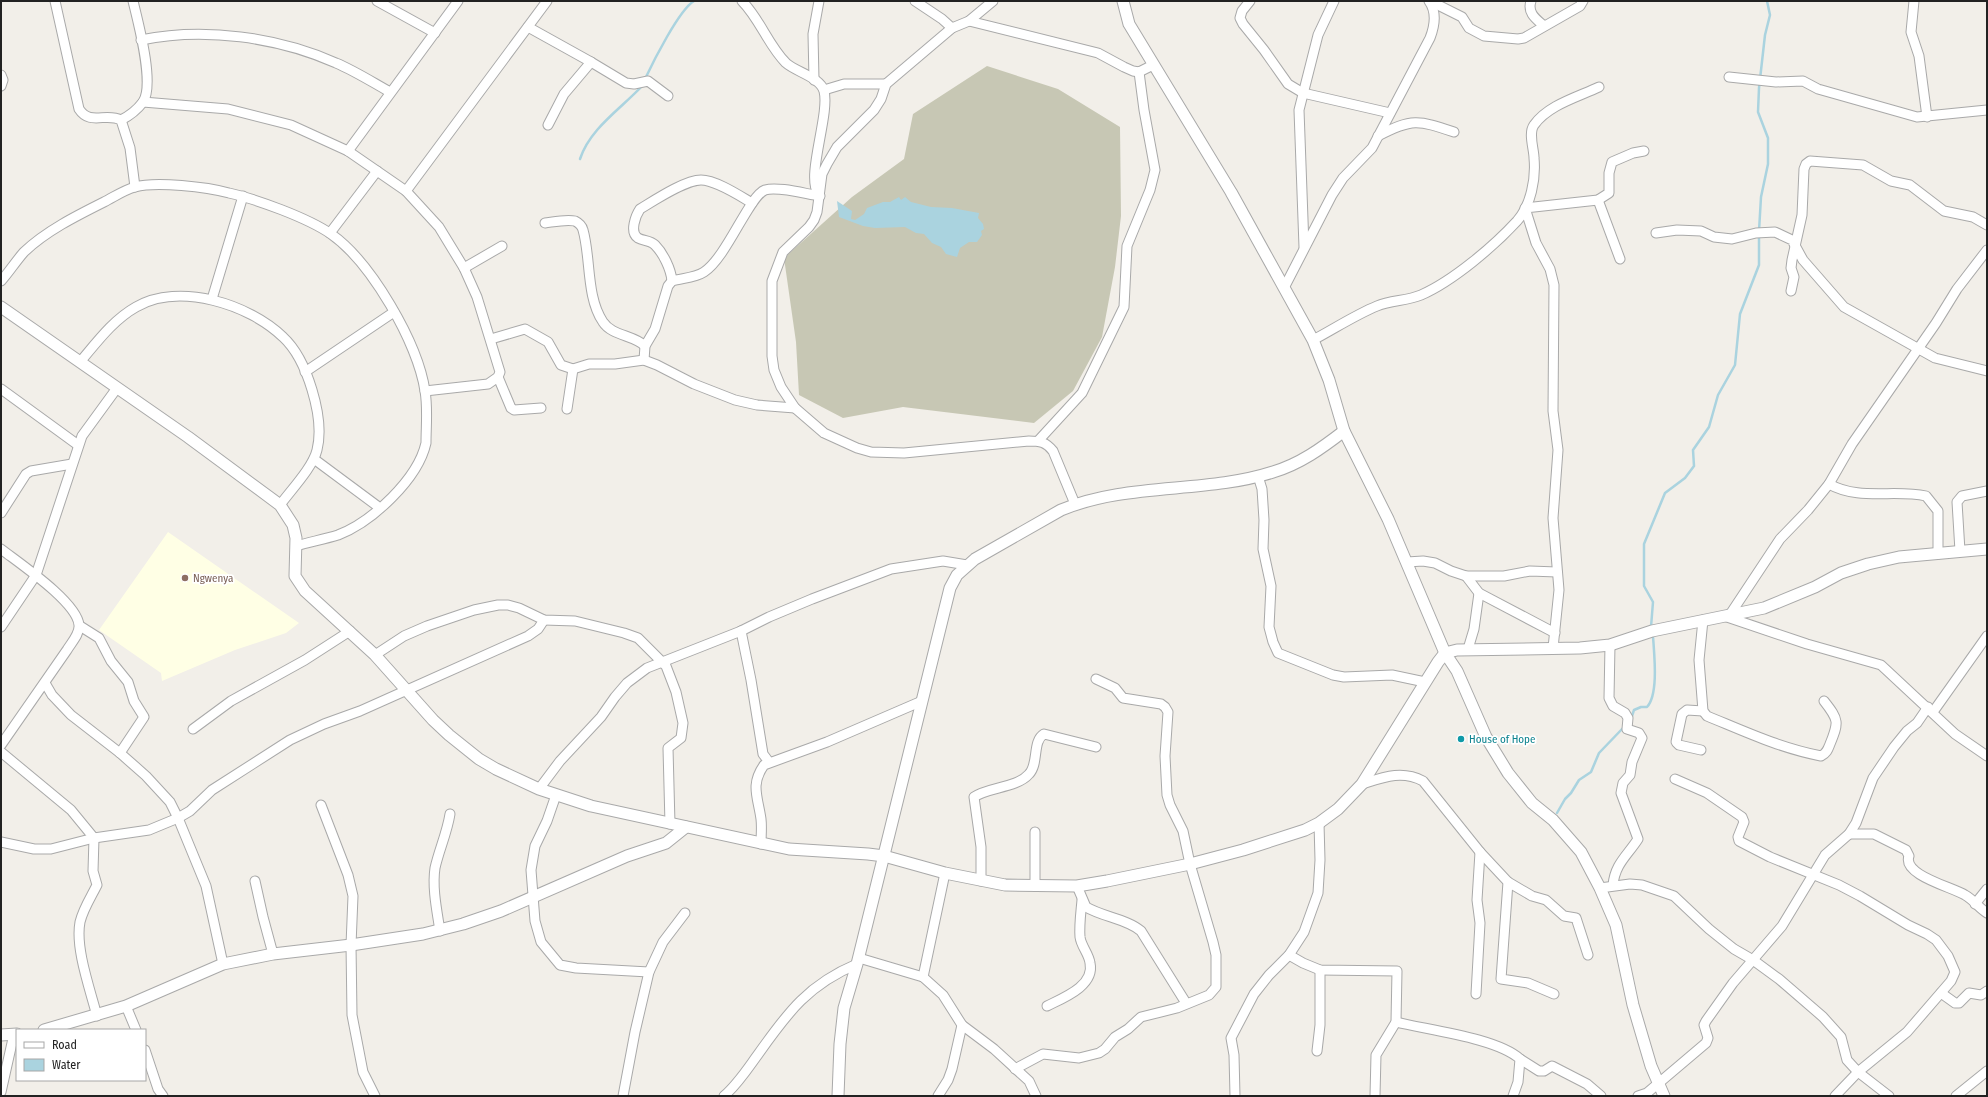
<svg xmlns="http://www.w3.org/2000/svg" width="1988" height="1097" viewBox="0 0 1988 1097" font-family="'Fira Sans Condensed',sans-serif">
<rect width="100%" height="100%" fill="#f2efe9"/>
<!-- education -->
<path fill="#ffffe5" d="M168 532 299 623 286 633 235 650 162 681 161 673 99 630Z"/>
<!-- construction -->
<path fill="#c7c7b4" d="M987 66 1058 89 1120 127 1121 216 1115 267 1102 337 1073 391 1034 423 903 407 843 418 799 395 796 342 784 258 852 197 904 159 913 114Z"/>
<!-- water -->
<path fill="#aad3df" d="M899 197 901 200 905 197 911 202 931 207 952 208 979 213 978 218 983 224 984 229 981 231 982 235 977 242H969L960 248 957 257 946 254 941 247 932 243 924 234 916 233 905 227 875 228 863 226 839 217 837 201 852 211 851 219 855 220 864 214 867 208 883 202H890Z"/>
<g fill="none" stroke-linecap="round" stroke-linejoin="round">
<!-- stream -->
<g stroke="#aad3df" stroke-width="2.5">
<path d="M645 79C653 62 679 10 694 1"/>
<path d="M580 159C590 128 622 108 643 85"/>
<path d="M1759 231 1761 197 1768 164V138L1758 112 1759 88 1765 35 1770 15 1767 1"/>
<path d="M1651 627 1653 602 1644 586V544L1665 493 1685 478 1694 466 1693 450 1709 427 1718 395 1735 365 1740 314 1759 265V236"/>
<path d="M1631 719 1634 710 1641 707H1647C1659 694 1654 653 1653 636"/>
<path d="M1557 813 1565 799 1571 793 1579 780 1591 772 1599 753 1624 727"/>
</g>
<defs>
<g id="minor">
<path d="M55 1 79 109C90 126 106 112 121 120L130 148 135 187"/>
<path d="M377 1 435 33"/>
<path d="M742 1C760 19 768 45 786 63 796 72 820 77 824 91 830 114 806 176 818 193"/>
<path d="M915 1 942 19 952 28"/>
<path d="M993 1 969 21 952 28 886 84 881 99 874 110 837 147 827 164 822 174 817 212 814 220 809 227 783 252 772 281V356L774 370 781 387 795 408 824 433 857 448 871 452 904 453 1029 441C1040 441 1046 442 1053 451L1075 504"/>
<path d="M1250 1 1242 11 1240 18 1243 24 1264 50 1288 84 1303 93 1390 113"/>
<path d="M1430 1 1462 17 1469 28 1484 36 1518 39 1524 38 1580 6 1583 1"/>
<path d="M1531 1C1527 13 1536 19 1544 26"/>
<path d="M1914 1 1911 32 1919 56 1927 117"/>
<path d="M969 21 1098 53 1124 67 1133 71 1139 72 1153 65"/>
<path d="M528 27 591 62 626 83 634 84 648 81 668 96"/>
<path d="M141 40C204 27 278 37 336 63 355 71 372 82 390 92"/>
<path d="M1 75 3 80 1 86"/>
<path d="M1729 77 1776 82 1803 81 1818 89 1917 117 1987 110"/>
<path d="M814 80 813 34 819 1"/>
<path d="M824 90 844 84H886"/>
<path d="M143 102 228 109 291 125 348 151 406 191 439 227 464 268 477 297 500 372 498 377 488 384 425 391"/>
<path d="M121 120C129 116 137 110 143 102 155 84 138 22 133 1"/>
<path d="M548 125 564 94 591 62"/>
<path d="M1378 136C1412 118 1418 120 1454 132"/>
<path d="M348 151 458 1"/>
<path d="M406 191 547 1"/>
<path d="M1598 200 1620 259"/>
<path d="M545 223C553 222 566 219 575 221 579 223 582 226 583 230 591 258 586 297 603 322 612 336 634 335 645 346"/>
<path d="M330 233 377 171"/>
<path d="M1656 233 1677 230 1701 231 1714 237 1732 239 1756 233 1775 232 1792 240 1803 260 1844 307 1935 358 1987 371"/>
<path d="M1304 247 1299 110 1318 35 1334 1"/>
<path d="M464 268 502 246"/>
<path d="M1 281C9 272 16 261 24 252 46 231 76 216 104 202 114 197 124 190 135 187 156 181 207 187 229 193 256 199 308 218 331 234 371 262 418 343 425 391 428 408 426 426 426 443 418 479 372 522 338 535 325 539 310 542 296 546"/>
<path d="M672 281C671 269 663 253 655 245 650 240 643 241 638 238 629 232 636 215 640 209 655 200 685 180 701 180 716 180 740 196 752 203"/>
<path d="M1284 288 1332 195 1343 178 1372 148 1430 38C1435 25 1437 12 1429 1"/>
<path d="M1791 291 1794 277 1791 268 1792 260 1802 215 1804 169 1806 164 1810 161 1863 165 1891 181 1910 185 1944 211 1973 217 1987 225"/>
<path d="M212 299 243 196"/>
<path d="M491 339 525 329 548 342 561 365 573 369"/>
<path d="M1313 340C1334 329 1355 315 1377 306 1391 300 1407 301 1421 295 1453 281 1494 246 1517 221 1531 205 1536 179 1534 158 1534 149 1528 133 1534 125 1548 105 1578 97 1599 87"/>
<path d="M644 360 645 346 655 329 668 286 672 281C682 278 695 278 704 272 727 257 749 196 765 190 778 186 806 194 820 196"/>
<path d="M80 362C97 342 113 320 136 307 179 282 249 304 283 337 307 359 325 418 317 450 313 467 291 490 280 505"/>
<path d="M305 372 394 312"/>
<path d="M498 377 511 408 514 410 541 408"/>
<path d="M1 389 78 445"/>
<path d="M567 409 573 369 589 364H615L644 360 657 365 694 384 735 400 757 405 795 408"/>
<path d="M1038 441 1082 393 1124 307 1127 246 1150 190 1155 170 1144 110 1139 72"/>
<path d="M314 459 380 508"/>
<path d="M1258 476 1262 489 1264 520 1263 549 1271 586 1269 627 1273 642 1278 653 1333 675 1344 677 1392 675 1425 682"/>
<path d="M1829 484C1859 501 1894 489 1926 496L1938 511V554"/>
<path d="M1 513 26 474 31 471 72 464"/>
<path d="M1 549C19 563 77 602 79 625 80 634 71 643 67 650L1 745"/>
<path d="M1960 551 1957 502 1962 496 1987 491"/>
<path d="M1407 562 1423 561 1435 563 1451 571 1466 576H1504L1530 571 1557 572"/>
<path d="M1466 576 1479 593 1555 633"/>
<path d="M1724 616 1807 644 1881 665 1955 734 1987 756"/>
<path d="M1729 616 1780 539 1808 510 1829 484 1852 444 1936 323 1957 289 1987 250"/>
<path d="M1703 620 1699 660 1703 711 1707 716C1746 732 1780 748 1821 756 1827 753 1828 749 1830 744 1839 722 1839 720 1824 701"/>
<path d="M80 626 99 638 111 661 128 682 134 701 144 717 120 753"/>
<path d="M1 627 36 575 82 436 117 388"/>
<path d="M741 631 751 680 763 754 769 762"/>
<path d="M1610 645 1609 698 1613 706 1625 713 1628 718 1627 729 1639 733 1642 738 1632 762 1630 775 1623 783 1621 793 1638 839C1627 856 1615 864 1613 885"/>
<path d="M1553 648 1559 590 1553 518 1558 450 1553 411 1554 285 1550 269 1536 243 1525 208 1598 200 1609 193V173L1612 162 1633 153 1644 151"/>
<path d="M1468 649 1474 629 1479 593"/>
<path d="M375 655 404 636 427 626 474 610 498 605H508L519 608 544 620 575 621 624 633 638 638 666 666 676 692 683 723 681 738 668 748 670 824"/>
<path d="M45 683 52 695 71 715 120 753 146 776 170 802 178 818 206 886 223 964"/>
<path d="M1933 712 1987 636"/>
<path d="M193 729 231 701 305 660 350 631"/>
<path d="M1701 750 1679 745 1676 742 1682 714 1687 710 1703 711"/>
<path d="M1 752 71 810 94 838 93 871 97 885C91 897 83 909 80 922 75 948 90 989 97 1016"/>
<path d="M1675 779 1707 793 1742 817 1744 822 1738 837 1739 841 1770 857 1839 885 1860 896 1908 925 1927 934 1936 940 1948 956 1955 972 1951 981 1907 1032 1858 1072 1835 1096"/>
<path d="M1362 784C1384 777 1402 770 1423 781L1480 852 1508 882 1501 979 1528 983 1554 994"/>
<path d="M539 789 560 761 601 717 615 697 627 683 647 668 741 631 769 617 812 599 891 569 943 561 967 565"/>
<path d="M556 795 547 821 535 846 531 870 535 921 541 942 560 965 576 968 649 972"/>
<path d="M321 805 348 875 353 896 351 945 352 1015 363 1072 375 1096"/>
<path d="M1849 834H1874L1906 850 1909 856C1902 875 1952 887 1965 895 1974 900 1979 908 1987 913"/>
<path d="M1 842 34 849H51L94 838 149 830 178 818 190 811 212 790 290 740 324 724 360 711 528 636 538 629 544 620"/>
<path d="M761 844C761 836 762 827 761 819 758 797 750 785 764 765L827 742 922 701"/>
<path d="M255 881 263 917 273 954"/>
<path d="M981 881V847L974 797C988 787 1017 788 1029 774 1039 764 1032 741 1044 734L1096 747"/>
<path d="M1508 882 1532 896 1546 900 1564 916 1576 918 1588 955"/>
<path d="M1035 884V832"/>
<path d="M1077 886 1086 907C1103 917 1127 919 1141 931L1186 1003"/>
<path d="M1600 888 1630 884 1642 885 1674 896 1709 929 1734 949 1753 960 1779 979 1823 1017 1841 1037 1847 1060 1858 1072 1889 1096"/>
<path d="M1975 904 1987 889"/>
<path d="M440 931C437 911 432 888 435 868 439 850 447 833 450 814"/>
<path d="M1289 955 1303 963 1320 970 1397 971 1396 1022 1376 1055 1375 1096"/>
<path d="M859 958 923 977 943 995 962 1025 994 1049 1029 1081 1036 1096"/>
<path d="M923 977 945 873"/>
<path d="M1941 993 1955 1003H1959L1969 993 1981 995 1987 991"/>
<path d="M1476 994 1480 923 1477 900 1480 852"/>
<path d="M126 1006 136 1030"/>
<path d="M1047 1006C1063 998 1095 986 1090 963 1089 954 1081 946 1080 937 1079 925 1081 912 1082 900"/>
<path d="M1396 1022C1428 1030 1497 1038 1520 1059L1518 1082 1513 1096"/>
<path d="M145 1050 158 1089 163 1096"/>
<path d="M1317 1051 1320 1025V970"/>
<path d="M1520 1059 1539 1071H1544L1552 1066 1587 1084 1601 1096"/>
<path d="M1015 1069 1043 1054 1079 1058 1099 1053 1105 1049 1115 1037 1128 1029 1141 1017 1177 1008 1209 995 1216 987V955L1213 942 1190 864 1183 831 1170 805 1167 795 1165 756 1168 712 1165 707 1161 704 1123 698 1115 688 1096 679"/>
<path d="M1 1092 14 1034"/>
<path d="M623 1096 635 1032 649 972 663 942 685 913"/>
<path d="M724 1096C738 1084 748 1068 759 1053 788 1012 809 984 857 964"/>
<path d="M938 1096 948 1080 952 1069 962 1025"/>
<path d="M1235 1096 1234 1055 1231 1038 1254 994 1269 975 1289 955 1304 932 1318 893 1320 860 1319 823"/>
<path d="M1638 1096 1647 1093 1706 1043 1708 1038 1704 1025 1706 1021 1733 983 1782 926 1825 855 1849 834 1856 823 1873 778 1894 747 1907 731 1917 723 1928 707"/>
<path d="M1956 1096 1987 1071"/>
</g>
<g id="tertiary">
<path d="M1123 1 1129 24 1231 192 1313 340 1329 380 1344 431 1388 519 1445 653 1457 671 1486 737 1508 773 1532 803 1553 820 1581 852 1600 888 1616 925 1633 1005 1651 1066 1664 1096"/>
<path d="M1 307 188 437 280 505 293 525 296 538 295 576 305 591 375 655 433 720 449 735 479 759 496 769 539 789 591 806 789 849 868 854 884 856 945 873 1005 885 1077 886 1107 881 1190 864 1243 850 1305 830 1319 823 1338 809 1362 784 1438 662 1445 653 1457 650 1580 648 1610 645 1652 631 1764 608 1815 587 1841 573 1868 564 1899 557 1987 549"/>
<path d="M44 1030 126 1006 223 964 273 954 351 945 423 934 463 924 501 911 627 856 666 843 686 827"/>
<path d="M1 1035 17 1034"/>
<path d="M838 1096 840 1044 844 1008 857 964 950 588 957 575 975 559 1061 510C1128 482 1205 494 1273 472 1300 464 1322 448 1344 431"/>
</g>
</defs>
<!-- minor casing -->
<use href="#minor" stroke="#a9a9a9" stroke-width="11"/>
<!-- tertiary casing -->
<use href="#tertiary" stroke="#a9a9a9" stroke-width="13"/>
<!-- minor -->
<use href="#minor" stroke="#fff" stroke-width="9"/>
<!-- tertiary -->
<use href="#tertiary" stroke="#fff" stroke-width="11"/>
</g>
<!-- markers -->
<circle fill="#8d6e63" stroke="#fff" stroke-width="1.5" cx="185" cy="578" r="4"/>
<circle fill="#0f9aa8" stroke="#fff" stroke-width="1.5" cx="1461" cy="739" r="4"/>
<g text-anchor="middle" stroke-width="3.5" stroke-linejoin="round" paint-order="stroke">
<!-- education labels -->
<g font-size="11" fill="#785e54" stroke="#fff" text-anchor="start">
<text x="193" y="582">Ngwenya</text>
</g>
<!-- culture labels -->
<g font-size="11" fill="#0d838f" stroke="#fff" text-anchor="start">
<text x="1469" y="743">House of Hope</text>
</g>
</g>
<!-- border -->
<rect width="1988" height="1097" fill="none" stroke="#222222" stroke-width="4"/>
<!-- legend -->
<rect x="16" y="1029" width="130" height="52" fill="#ffffff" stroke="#a7a7a7"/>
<rect x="24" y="1042" width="20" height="6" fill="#ffffff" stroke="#a7a7a7"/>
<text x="52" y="1049" font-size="12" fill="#222222">Road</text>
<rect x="24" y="1059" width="20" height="12" fill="#aad3df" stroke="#a7a7a7"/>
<text x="52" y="1069" font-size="12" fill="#222222">Water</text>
</svg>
